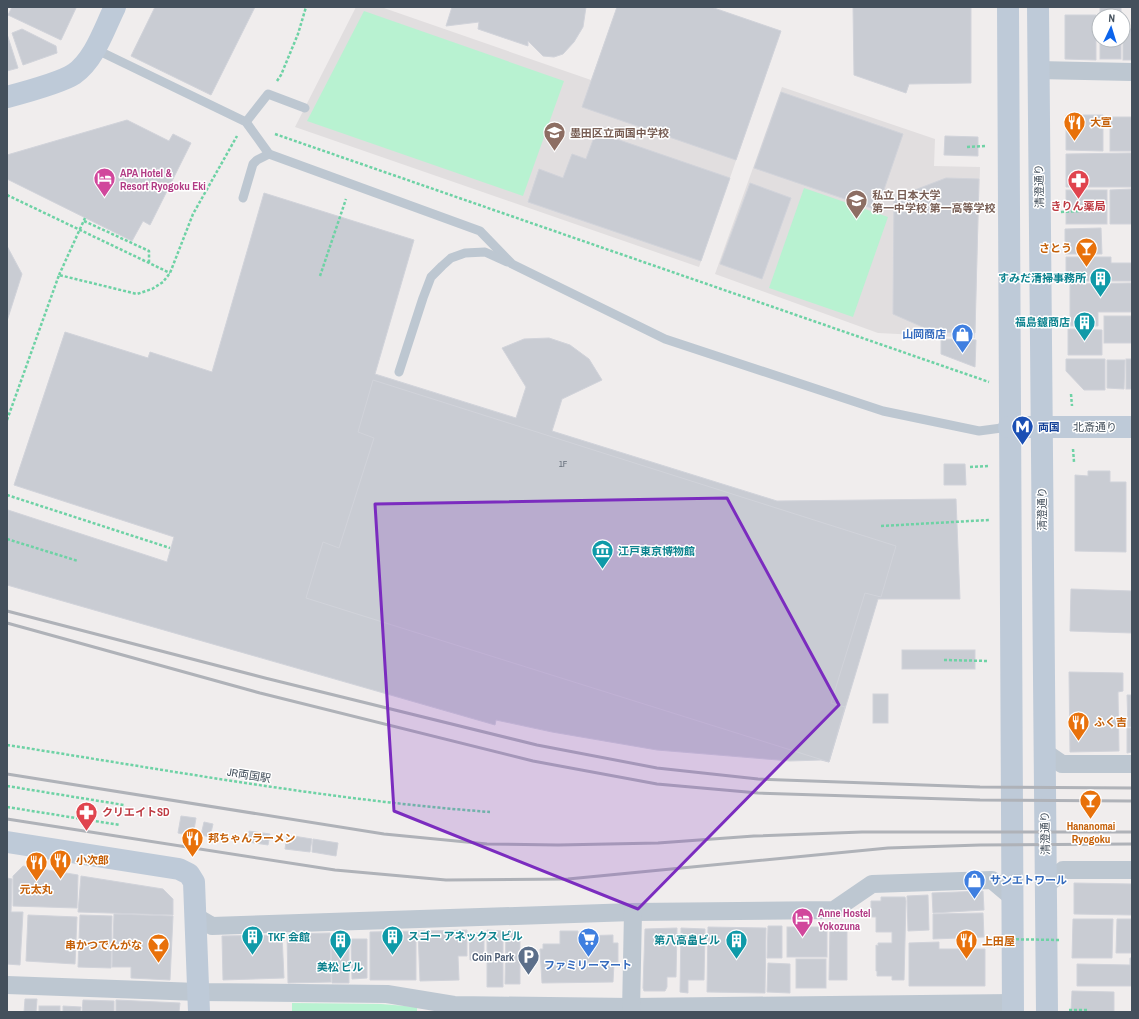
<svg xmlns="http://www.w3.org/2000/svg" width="1139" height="1019" viewBox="0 0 1139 1019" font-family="'Archivo Narrow','Noto Sans JP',sans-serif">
<rect width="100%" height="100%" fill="#f0eded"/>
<!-- education -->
<g fill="#e1dedf">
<path d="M356 7H381L591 80 617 7H711L781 31 699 267 295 127Z"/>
<path d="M782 87 935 139 934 166 980 167 975 338 878 333 715 274Z"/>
</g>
<!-- green -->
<g fill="#b8f2d1">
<path d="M364 11 564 81 523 196 307 121Z"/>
<path d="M804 188 888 217 853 317 769 288Z"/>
<path d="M292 1003 381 1004 417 1007V1012H292Z"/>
</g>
<!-- building -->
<g fill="#c9ccd3" stroke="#d1d3da">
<path d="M12 7H73L76 8 61 40 8 15Z"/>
<path d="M155 7H255L211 95 131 56Z"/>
<path d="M452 7H586L583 27 574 42 563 54 554 57 543 56 528 41V46L478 29 479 22 446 26Z"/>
<path d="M617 7H711L781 31 736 160 582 107Z"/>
<path d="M853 7H971V83L909 84 906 93 854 75Z"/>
<rect x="1100" y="7" width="21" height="9"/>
<path d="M1065 15H1096V60L1065 59Z"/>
<path d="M22 29 56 46 57 53 23 65 12 33Z"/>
<rect x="1123" y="29" width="9" height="31"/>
<path d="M7 34 18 68 7 71Z"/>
<rect x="1100" y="40" width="21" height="19"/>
<path d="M781 92 903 134 877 210 754 168Z"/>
<path d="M1066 115H1103V151L1066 150Z"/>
<rect x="1110" y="117" width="22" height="34"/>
<path d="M127 120 169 141 173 134 191 143 150 225 143 221 132 241 7 179V155Z"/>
<path d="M596 132 730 178 701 261 528 202 539 169 563 178 572 154 586 159Z"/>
<path d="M945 136 978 137V156L944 155Z"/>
<path d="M1132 153V187H1066V154Z"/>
<path d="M946 178 979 179 975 333 934 332 893 314 894 198Z"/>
<path d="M750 183 791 198 762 279 720 264Z"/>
<path d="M1132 189V224H1110V190Z"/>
<rect x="1066" y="190" width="41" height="34"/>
<path d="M264 193 414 240 375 374 516 418 526 387 502 348 524 339 549 338 570 345 589 359 602 380 562 399 552 431 777 501 956 499 960 599H878L829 762 821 760 790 761 657 750 552 732 496 720 495 725 7 585 8 510 167 562 174 537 14 485 65 332 148 358 150 352 212 372Z"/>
<path d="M1101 228 1102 254H1065V229Z"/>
<path d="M7 246 22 274 7 321Z"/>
<path d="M1066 257H1111V263H1132V281H1066Z"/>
<path d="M1132 283V312H1098V326H1070V284Z"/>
<rect x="1104" y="316" width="28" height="27"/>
<path d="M1068 329 1102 330V355H1068Z"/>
<path d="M941 339 976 340 975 367 941 354Z"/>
<path d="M1066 359H1105V390H1084L1066 371Z"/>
<rect x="1126" y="359" width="6" height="30"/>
<path d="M1107 360H1125L1124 389 1107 388Z"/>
<path d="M373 380 896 546 881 597 865 593 831 703 845 707 829 762 306 598 323 542 339 548 374 438 358 432Z"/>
<path d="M944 464H965L966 485H944Z"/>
<path d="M1088 471H1110V482H1126V552L1075 551V475L1088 476Z"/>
<path d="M1071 589 1132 591V633L1070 631Z"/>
<rect x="902" y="650" width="73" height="19"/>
<path d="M1069 672 1123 673V691L1118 692 1119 751 1070 752Z"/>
<rect x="873" y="694" width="15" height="29"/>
<path d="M1127 695H1132V727H1128Z"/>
<path d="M1127 728H1132V752L1127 753Z"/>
<path d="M181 816 196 818 193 836 178 833Z"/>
<path d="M204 822 213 824 210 837 201 835Z"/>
<path d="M249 831 270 834 268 845 248 842Z"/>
<path d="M287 835 312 839 310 852 285 849Z"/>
<path d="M313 839 338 843 336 856 312 852Z"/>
<path d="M23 866 78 875 77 908 13 906V876Z"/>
<path d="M81 876 163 889 173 899V915L78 912Z"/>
<path d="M7 878 12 879 11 912H23L20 965 7 964Z"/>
<path d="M1074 883 1132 884V915L1074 914Z"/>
<path d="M983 891 984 910 933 913 932 893Z"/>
<path d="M928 895 929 930 908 931 907 896Z"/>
<path d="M881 897H905L906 901 904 980H892V976H877V971H876V945L878 946V943H892V932H876V917H871V901H881Z"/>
<path d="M983 913 984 937 933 939V914Z"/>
<path d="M114 914 173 916 170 980 131 978V967H112Z"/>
<path d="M28 915 77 917 75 964 26 961Z"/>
<path d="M80 915 112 916 111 968 78 967Z"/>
<path d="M1073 919H1113L1112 958H1072Z"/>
<path d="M1117 919H1132V953H1116Z"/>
<path d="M830 925H847V980H829Z"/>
<path d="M768 926H782V958H767Z"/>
<path d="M708 927 766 928 765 993 707 992Z"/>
<rect x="787" y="927" width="40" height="30"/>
<path d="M677 928 676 977H667V987L665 991H644L643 988 645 929Z"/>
<path d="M681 928 705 929 704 980H688V993L680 992Z"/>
<path d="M467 930V956H458L459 980 420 981 418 931Z"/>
<path d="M487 930 503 931V987H487Z"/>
<path d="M416 931V980H370V932Z"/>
<path d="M506 931H520V984H505Z"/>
<path d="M560 931H578V936L613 935V943H618V963H614L613 982 542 983 540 949H543V944H560Z"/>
<path d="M330 933 331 982 288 983 287 934Z"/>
<path d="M469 933H484V960H470Z"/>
<path d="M282 935 284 978 223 980 222 936Z"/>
<path d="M331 938 349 939V983H332Z"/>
<path d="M351 939H367V978L352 979Z"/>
<path d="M939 942V949H985V986H909V943Z"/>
<path d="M1130 958H1132V986H1077V964L1130 965Z"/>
<rect x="796" y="959" width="30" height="29"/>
<path d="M768 963 790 964V993L767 992Z"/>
<path d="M1072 991 1114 992V1012H1071Z"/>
<path d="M25 999H37L36 1012H24Z"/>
<path d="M83 1000 114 1001V1012H82Z"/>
<path d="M116 1000 180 1003 179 1012H116Z"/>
<rect x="39" y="1006" width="21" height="6"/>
<path d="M63 1006 81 1007 80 1012H63Z"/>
</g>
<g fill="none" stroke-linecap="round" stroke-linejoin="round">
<!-- path -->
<g stroke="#6ed2a5" stroke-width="2.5" stroke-dasharray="3 2" stroke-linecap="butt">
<path d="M277 81 281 75 298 34 306 7"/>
<path d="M275 134 989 382"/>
<path d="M967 147 987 146"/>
<path d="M7 195 170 273"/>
<path d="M1061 212 1081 211"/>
<path d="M84 221 149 251V263"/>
<path d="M59 275 85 218"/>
<path d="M320 276 346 199"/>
<path d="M1071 394 1072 406"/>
<path d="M7 420 59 275 137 294 152 289 163 282 170 273 193 214 237 136"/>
<path d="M1073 449 1074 462"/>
<path d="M970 467 988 466"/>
<path d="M7 495 170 548"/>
<path d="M881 526 989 520"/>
<path d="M7 539 78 561"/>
<path d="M944 660 989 661"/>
<path d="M7 745C168 770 328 800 490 812"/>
<path d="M7 786 124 805"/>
<path d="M7 807 120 825"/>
<path d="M1069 1010H1087"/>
</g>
<!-- lane -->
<g stroke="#bdc7d1" stroke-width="9">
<path d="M95 49 246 122 269 154"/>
<path d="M246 122 268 94 305 108"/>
<path d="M243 198 253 164 257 160 269 154 480 231 512 264 665 339 883 411 979 431 1009 427"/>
<path d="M399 372 423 298 431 277 442 266 451 258 465 253 485 252 507 262"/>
</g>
<!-- street -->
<g stroke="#bdc7d1" stroke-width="18">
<path d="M1037 70 1132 72"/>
<path d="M1043 751 1062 764H1132"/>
<path d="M1046 886 1063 870H1132"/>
<path d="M195 916 212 926 633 912 834 910 872 884 992 880 1011 896"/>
<path d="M7 985 198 992 387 994 454 1005 631 1007 1013 1003"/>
<path d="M631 1012 633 912"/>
</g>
<!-- secondary -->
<g stroke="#becad8" stroke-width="22">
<path d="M1008 7 1013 1012"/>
<path d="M1038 7 1047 1012"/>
<path d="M7 97C22 93 62 82 74 74 95 59 104 29 115 7"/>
<path d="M1009 427H1132"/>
<path d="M7 842 179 869 189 874 194 882 199 1012"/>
</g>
<!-- rail -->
<g stroke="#afb2b8" stroke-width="3">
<path d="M7 611 265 678 537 745 657 768 758 779 980 787 1132 788"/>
<path d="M7 623 260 693 533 761 657 784 758 793 980 800 1132 801"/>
<path d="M7 774 384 834 487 844 558 845 658 843 754 836 862 832H1132"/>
<path d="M7 819 335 870 446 880 568 879 888 848 980 845 1132 844"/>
</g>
<!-- path-bridge -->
<path stroke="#6ed2a5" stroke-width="2.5" stroke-dasharray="3 2" stroke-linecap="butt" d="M996 939 1061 940"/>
</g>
<!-- marked area -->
<path fill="#7b2cbf" fill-opacity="0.2" stroke="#7b2cbf" stroke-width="3" stroke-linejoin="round" d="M727 498 839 705 638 909 394 811 375 504Z"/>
<!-- icons -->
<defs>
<symbol id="restaurant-pin" viewBox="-11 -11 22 30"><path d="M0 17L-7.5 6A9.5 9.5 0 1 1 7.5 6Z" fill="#e8710a" stroke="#fff"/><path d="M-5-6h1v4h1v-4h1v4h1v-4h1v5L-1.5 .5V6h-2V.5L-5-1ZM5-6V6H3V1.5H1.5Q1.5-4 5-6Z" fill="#fff"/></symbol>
<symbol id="school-pin" viewBox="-11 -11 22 30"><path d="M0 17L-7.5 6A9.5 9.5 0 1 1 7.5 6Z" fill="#8d6e63" stroke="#fff"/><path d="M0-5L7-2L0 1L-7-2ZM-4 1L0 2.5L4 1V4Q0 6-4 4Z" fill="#fff"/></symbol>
<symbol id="hotel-pin" viewBox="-11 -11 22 30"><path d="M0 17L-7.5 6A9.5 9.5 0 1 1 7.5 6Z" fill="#d1479c" stroke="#fff"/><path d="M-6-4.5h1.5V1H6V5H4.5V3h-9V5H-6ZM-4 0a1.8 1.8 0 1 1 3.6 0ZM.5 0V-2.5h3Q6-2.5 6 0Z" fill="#fff"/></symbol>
<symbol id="pharmacy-pin" viewBox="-11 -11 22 30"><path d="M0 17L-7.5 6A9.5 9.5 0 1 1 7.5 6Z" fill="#e0444e" stroke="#fff"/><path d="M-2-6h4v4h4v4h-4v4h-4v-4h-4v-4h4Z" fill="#fff"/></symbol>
<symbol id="bar-pin" viewBox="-11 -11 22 30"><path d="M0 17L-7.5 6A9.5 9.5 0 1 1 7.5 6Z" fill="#e8710a" stroke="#fff"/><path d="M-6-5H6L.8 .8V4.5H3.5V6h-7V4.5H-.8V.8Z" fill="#fff"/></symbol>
<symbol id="building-pin" viewBox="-11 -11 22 30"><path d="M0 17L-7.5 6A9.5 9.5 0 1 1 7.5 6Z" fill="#0f9aa8" stroke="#fff"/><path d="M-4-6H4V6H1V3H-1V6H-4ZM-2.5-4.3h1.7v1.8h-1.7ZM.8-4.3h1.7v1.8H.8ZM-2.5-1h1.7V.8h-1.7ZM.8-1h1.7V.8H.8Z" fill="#fff"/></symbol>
<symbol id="shop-pin" viewBox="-11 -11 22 30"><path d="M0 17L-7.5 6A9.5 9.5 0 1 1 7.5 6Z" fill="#3f7fe0" stroke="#fff"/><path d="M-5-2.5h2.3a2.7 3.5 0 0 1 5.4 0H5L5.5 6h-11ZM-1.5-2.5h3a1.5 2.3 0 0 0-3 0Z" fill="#fff"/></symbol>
<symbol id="metro-pin" viewBox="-11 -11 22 30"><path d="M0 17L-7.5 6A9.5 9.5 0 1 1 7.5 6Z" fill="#1a4fb4" stroke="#fff"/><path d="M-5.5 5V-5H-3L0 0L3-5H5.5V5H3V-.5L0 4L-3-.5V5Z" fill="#fff"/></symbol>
<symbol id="museum-pin" viewBox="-11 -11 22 30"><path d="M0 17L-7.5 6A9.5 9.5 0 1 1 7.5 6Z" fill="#0f9aa8" stroke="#fff"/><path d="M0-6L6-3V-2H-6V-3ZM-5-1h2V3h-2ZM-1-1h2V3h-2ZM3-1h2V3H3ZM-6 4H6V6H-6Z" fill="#fff"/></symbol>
<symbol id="supermarket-pin" viewBox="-11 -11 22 30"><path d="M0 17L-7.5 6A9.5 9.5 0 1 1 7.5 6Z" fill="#3f7fe0" stroke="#fff"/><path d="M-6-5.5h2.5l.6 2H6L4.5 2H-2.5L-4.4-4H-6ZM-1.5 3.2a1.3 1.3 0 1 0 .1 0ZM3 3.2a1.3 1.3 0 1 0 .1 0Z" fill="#fff"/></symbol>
<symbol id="parking-pin" viewBox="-11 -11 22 30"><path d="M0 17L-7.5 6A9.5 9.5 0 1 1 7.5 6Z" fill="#5c6f8a" stroke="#fff"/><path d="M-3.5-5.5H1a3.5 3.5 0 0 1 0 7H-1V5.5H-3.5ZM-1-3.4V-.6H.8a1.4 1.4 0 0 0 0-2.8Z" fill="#fff"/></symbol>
</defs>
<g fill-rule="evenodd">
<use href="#restaurant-pin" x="1062" y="110" width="25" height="34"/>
<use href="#school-pin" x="542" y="120" width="25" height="34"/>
<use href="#hotel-pin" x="92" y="166" width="25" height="34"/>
<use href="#pharmacy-pin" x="1066" y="168" width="25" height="34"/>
<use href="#school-pin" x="844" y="188" width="25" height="34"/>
<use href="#bar-pin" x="1074" y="236" width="25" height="34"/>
<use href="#building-pin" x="1088" y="266" width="25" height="34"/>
<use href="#building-pin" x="1072" y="310" width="25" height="34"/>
<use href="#shop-pin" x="950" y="322" width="25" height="34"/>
<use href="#metro-pin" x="1010" y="414" width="25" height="34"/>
<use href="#museum-pin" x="590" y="538" width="25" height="34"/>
<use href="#restaurant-pin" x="1066" y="710" width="25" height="34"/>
<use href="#bar-pin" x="1078" y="788" width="25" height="34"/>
<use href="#pharmacy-pin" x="74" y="800" width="25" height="34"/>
<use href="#restaurant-pin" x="180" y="826" width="25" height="34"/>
<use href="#restaurant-pin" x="48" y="848" width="25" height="34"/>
<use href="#restaurant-pin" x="24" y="850" width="25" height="34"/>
<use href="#shop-pin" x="962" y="868" width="25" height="34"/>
<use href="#hotel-pin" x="790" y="906" width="25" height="34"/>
<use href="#building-pin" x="380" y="924" width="25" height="34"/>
<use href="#building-pin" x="240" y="924" width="25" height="34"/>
<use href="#supermarket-pin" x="576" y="926" width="25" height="34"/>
<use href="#building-pin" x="724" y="928" width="25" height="34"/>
<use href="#building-pin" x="328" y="928" width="25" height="34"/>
<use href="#restaurant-pin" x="954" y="928" width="25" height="34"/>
<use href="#bar-pin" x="146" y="932" width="25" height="34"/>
<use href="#parking-pin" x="516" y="944" width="25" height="34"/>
</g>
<g text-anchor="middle" stroke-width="3" stroke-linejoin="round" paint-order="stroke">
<!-- number labels -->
<g font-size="9" fill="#656f7a">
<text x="563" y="467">1F</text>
</g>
<!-- food labels -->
<g font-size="11" font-weight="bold" fill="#c56008" stroke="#fff" text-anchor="start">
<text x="1090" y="126">大宣</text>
<text x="1072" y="252" text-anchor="end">さとう</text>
<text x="1094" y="726">ふく吉</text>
<text x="1091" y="830" text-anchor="middle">Hananomai<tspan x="1091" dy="13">Ryogoku</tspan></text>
<text x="208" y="842">邦ちゃんラーメン</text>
<text x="76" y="864">小次郎</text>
<text x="36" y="893" text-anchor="middle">元太丸</text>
<text x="982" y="945">上田屋</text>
<text x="142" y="949" text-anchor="end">串かつでんがな</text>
</g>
<!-- education labels -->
<g font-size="11" font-weight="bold" fill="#785e54" stroke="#fff" text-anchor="start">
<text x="570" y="137">墨田区立両国中学校</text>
<text x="872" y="199">私立 日本大学<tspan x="872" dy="13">第一中学校 第一高等学校</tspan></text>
</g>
<!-- hotel labels -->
<g font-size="11" font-weight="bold" fill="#b23c85" stroke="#fff" text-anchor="start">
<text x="120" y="177">APA Hotel &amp;<tspan x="120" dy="13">Resort Ryogoku Eki</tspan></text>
<text x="818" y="917">Anne Hostel<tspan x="818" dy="13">Yokozuna</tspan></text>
</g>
<!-- street labels -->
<g font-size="11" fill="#44505c" stroke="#fff">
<text transform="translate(1039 186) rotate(-91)" y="4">清澄通り</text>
<text x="1095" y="431">北斎通り</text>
<text transform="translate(1042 509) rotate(-90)" y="4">清澄通り</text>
<text transform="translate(249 775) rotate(9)" y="4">JR両国駅</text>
<text transform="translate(1045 833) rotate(-91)" y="4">清澄通り</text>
</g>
<!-- health labels -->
<g font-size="11" font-weight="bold" fill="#be3a42" stroke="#fff">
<text x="1078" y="210">きりん薬局</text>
<text x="102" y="816" text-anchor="start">クリエイトSD</text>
</g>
<!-- culture labels -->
<g font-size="11" font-weight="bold" fill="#0d838f" stroke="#fff" text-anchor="end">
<text x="1086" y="282">すみだ清掃事務所</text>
<text x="1070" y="326">福島鑢商店</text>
<text x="618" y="555" text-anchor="start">江戸東京博物館</text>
<text x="408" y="940" text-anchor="start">スゴー アネックス ビル</text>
<text x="268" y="941" text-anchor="start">TKF 会館</text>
<text x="720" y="944">第八高畠ビル</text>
<text x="340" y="971" text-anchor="middle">美松 ビル</text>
</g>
<!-- shop labels -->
<g font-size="11" font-weight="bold" fill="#366cbe" stroke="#fff" text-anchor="end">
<text x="946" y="338">山岡商店</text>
<text x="990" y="884" text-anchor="start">サンエトワール</text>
<text x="588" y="969" text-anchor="middle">ファミリーマート</text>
</g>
<!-- transit labels -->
<g font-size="11" font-weight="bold" fill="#164399" stroke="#fff" text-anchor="start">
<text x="1038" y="431">両国</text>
</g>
<!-- service labels -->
<g font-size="11" font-weight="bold" fill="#4e5e75" stroke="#fff" text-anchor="end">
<text x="514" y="961">Coin Park</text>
</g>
</g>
<!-- border -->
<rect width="1139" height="1019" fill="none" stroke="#44505c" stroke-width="16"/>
<!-- north arrow -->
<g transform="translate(1111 28) rotate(4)"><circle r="19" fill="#ffffff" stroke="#b4b9be"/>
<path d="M0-3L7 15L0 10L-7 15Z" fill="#0d64eb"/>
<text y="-6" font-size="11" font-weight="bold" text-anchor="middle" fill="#44505c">N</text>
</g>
</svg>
